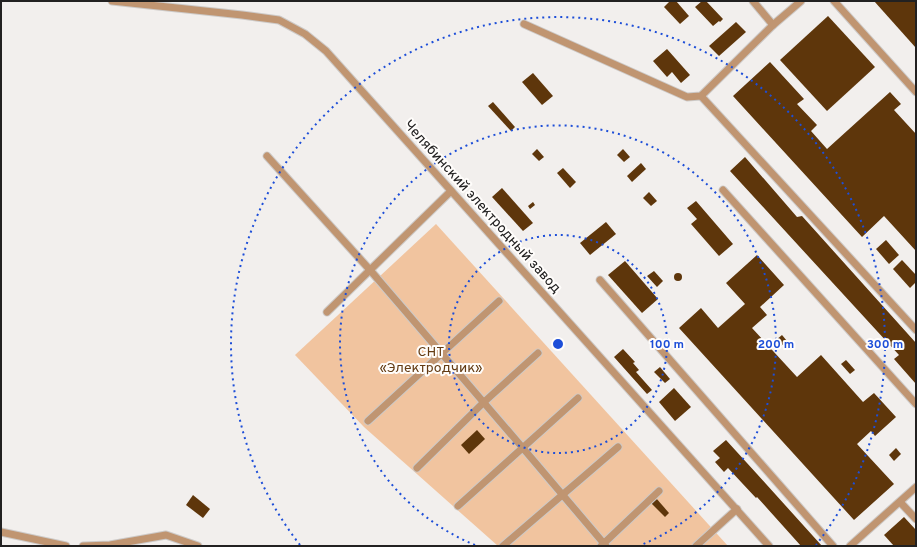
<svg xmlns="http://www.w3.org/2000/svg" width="917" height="547" viewBox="0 0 917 547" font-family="Overpass,sans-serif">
<rect width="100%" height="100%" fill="#f2efed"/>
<!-- green -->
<path fill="#f1c49f" d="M436 224 728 546H498L364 427 295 355Z"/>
<!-- building -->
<g fill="#5e360b">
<path d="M670 1H676L689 16 680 24 664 7Z"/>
<path d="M702 1H706L723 19 720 22 719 21 713 26 695 7Z"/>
<path d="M874 1H916V48Z"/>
<path d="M828 16 875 67 827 111 780 60Z"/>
<path d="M736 22 746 32 719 56 709 46Z"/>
<path d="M667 49 690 75 681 83 672 72 667 77 653 61Z"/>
<path d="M770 62 804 99 797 104 817 125 811 131 827 149 890 92 901 104 894 110 916 134V251L884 216 862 237 733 96Z"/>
<path d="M533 73 553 96 542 105 522 82Z"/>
<path d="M493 102 515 127 511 131 488 106Z"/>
<path d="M537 149 544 157 539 161 532 154Z"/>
<path d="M623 149 630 157 624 162 617 155Z"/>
<path d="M745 157 797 217 802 216 916 343V384L894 359 899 355 730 171Z"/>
<path d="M641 163 646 169 632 182 627 176Z"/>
<path d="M563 168 576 182 570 188 557 173Z"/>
<path d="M502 188 533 223 523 231 492 197Z"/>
<path d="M649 192 657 201 651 206 643 198Z"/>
<path d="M696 201 733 244 719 256 691 224 697 219 687 208Z"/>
<path d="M533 202 535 205 530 209 528 206Z"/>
<path d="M606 222 616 234 590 255 580 243Z"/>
<path d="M886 240 899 255 889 264 876 249Z"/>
<path d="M757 255 784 285 760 307 767 315 752 328 797 377 821 355 863 402 874 393 896 417 875 436 871 431 857 444 894 484 854 520 679 328 701 308 718 328 745 304 726 283Z"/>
<path d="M902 260 916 275V282L910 288 893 269Z"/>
<path d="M625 261 658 299 642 313 608 275Z"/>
<path d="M654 271 663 281 657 287 647 276Z"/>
<circle cx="678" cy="277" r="4"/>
<path d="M782 335 787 341 781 346 776 340Z"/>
<path d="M623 349 635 362 633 363 639 370 636 372 652 390 647 394 614 357Z"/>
<path d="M846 360 855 370 850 374 841 364Z"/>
<path d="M660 367 670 379 665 383 654 372Z"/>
<path d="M674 388 691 407 675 421 659 402Z"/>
<path d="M477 430 485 439 469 454 461 445Z"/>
<path d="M726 440 757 474 822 546H801L757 497 756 498 728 468 724 472 715 462 720 458 713 451Z"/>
<path d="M896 448 901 454 894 461 889 455Z"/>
<path d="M193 495 210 509 203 518 186 505Z"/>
<path d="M656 498 669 513 665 517 651 503Z"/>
<path d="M904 517 916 530V546H894L884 535Z"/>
</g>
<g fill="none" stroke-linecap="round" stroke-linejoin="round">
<defs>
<g id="minor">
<path d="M112 1 242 15 279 20 305 34 326 51 769 546"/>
<path d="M753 1 773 25"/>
<path d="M834 1 916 92"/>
<path d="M524 24 687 97 701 96 773 25 801 1"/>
<path d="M701 96 916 330"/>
<path d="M267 156 370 270 522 447 606 546"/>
<path d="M723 190 916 404"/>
<path d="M600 280 833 546"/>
<path d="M327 312 451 191"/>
<path d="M368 421 499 301"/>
<path d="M417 468 483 403 538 353"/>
<path d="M900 502 916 519"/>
<path d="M458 506 578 398"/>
<path d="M1 532 66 546"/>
<path d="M83 546 110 545 166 535 198 546"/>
<path d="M503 546 618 447"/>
<path d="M601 546 659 491"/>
<path d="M696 546 737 509"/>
<path d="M850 546 916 487"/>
</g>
</defs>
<!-- minor casing -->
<use href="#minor" stroke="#cdcac8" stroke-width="9"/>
<!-- minor -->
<use href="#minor" stroke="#c09571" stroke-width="7"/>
</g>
<!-- distance rings -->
<g fill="none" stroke="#1d4ed8" stroke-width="2" stroke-dasharray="2 4">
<circle cx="558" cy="344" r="109"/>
<path d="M475 545A218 218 0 1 1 641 545"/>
<path d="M300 545A327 327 0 1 1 816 545"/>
</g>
<g text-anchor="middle" stroke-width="4" stroke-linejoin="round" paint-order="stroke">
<!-- street labels -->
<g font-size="14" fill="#222121" stroke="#fffdfb">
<text transform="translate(483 206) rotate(48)" y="5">Челябинский электродный завод</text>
</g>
<!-- park labels -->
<g font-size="14" fill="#633b13" stroke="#fffdfb">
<text x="431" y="356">СНТ<tspan x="431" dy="16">«Электродчик»</tspan></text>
</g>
</g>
<circle cx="558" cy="344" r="6" fill="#1d4ed8" stroke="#fffdfb" stroke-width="2"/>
<g font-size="12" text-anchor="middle" font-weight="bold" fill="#1d4ed8" stroke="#fffdfb" stroke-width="4" stroke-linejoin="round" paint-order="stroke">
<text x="667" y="348">100 m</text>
<text x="776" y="348">200 m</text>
<text x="885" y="348">300 m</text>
</g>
<!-- border -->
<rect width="917" height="547" fill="none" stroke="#222121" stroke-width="4"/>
</svg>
